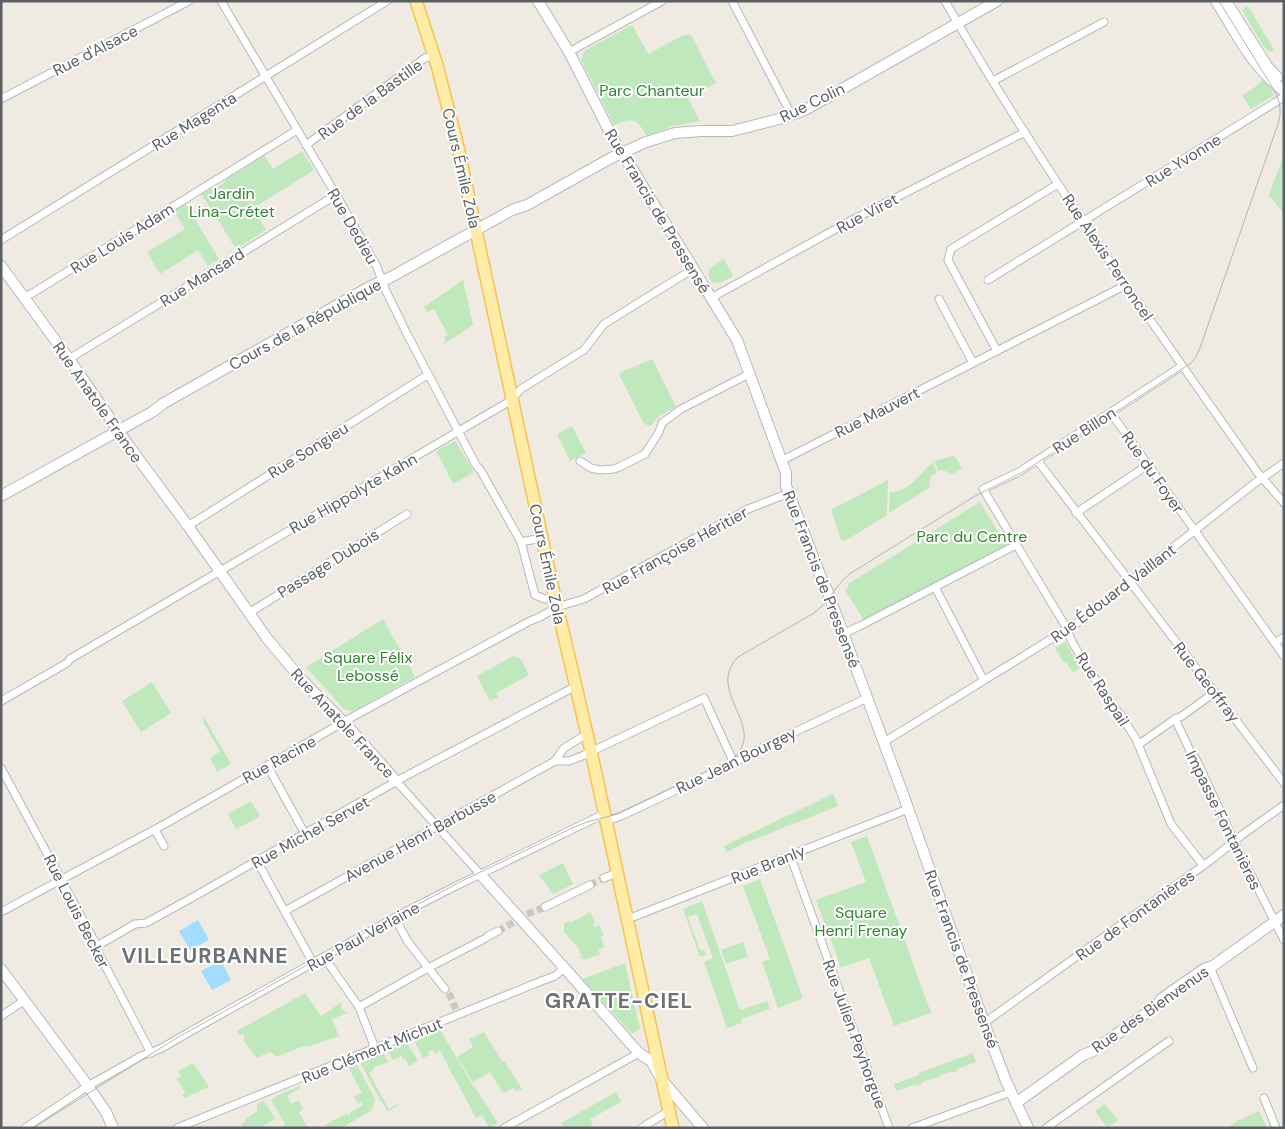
<svg xmlns="http://www.w3.org/2000/svg" width="1285" height="1129" viewBox="0 0 1285 1129" font-family="'DM Sans',sans-serif">
<rect width="100%" height="100%" fill="#efebe2"/>
<!-- green -->
<g fill="#c0e8bd">
<path d="M1248 6 1274 50 1270 52 1264 47 1242 10Z"/>
<path d="M632 25 648 54 684 35H691L716 83 688 98 700 121 672 126 647 136C636 118 634 117 614 125L581 60 584 51Z"/>
<path d="M1263 80C1268 84 1274 89 1273 96L1251 109 1242 95 1255 87Z"/>
<path d="M302 151 314 170 253 208 266 230 236 249 201 193 210 188 214 189 224 183 227 177 264 155 273 169Z"/>
<path d="M1284 154V214L1269 195Z"/>
<path d="M185 203 219 259 208 266 198 250 160 274 147 252 185 229 174 211Z"/>
<path d="M724 259 733 276 720 283 712 282 708 276 710 268Z"/>
<path d="M463 280 473 325 444 344 443 343 446 341 444 337 448 335 434 309 427 312 424 307Z"/>
<path d="M652 359 676 407 659 416 651 426 644 424 619 374 626 370Z"/>
<path d="M572 426 586 453 570 461 557 434Z"/>
<path d="M455 441 474 472 453 484 436 451Z"/>
<path d="M953 456 956 458 962 468 953 474 942 470 939 471 934 461Z"/>
<path d="M933 462 937 473 930 477 929 488 889 513 890 492C911 491 918 475 933 462Z"/>
<path d="M888 480 887 515 845 541 841 540 831 510Z"/>
<path d="M980 502 1006 545 865 622 845 590 849 587 848 584Z"/>
<path d="M383 619 415 677 353 711 344 709 306 667Z"/>
<path d="M1065 642 1081 667 1073 673 1066 662 1064 663 1055 648Z"/>
<path d="M513 656 521 659 529 675 496 693 498 697 490 701 477 676Z"/>
<path d="M152 682 171 713 141 732 122 701Z"/>
<path d="M204 717 231 764 217 772 210 758 220 751 203 722Z"/>
<path d="M833 794 838 806 745 843 727 852 724 846Z"/>
<path d="M251 801 259 814V817L236 829 228 814Z"/>
<path d="M867 836 931 1013 894 1026 869 958 841 967 816 900 866 882 851 842Z"/>
<path d="M563 863 573 884 553 894 539 875Z"/>
<path d="M760 879 803 998 778 1008 762 962 770 959 743 886Z"/>
<path d="M702 901 740 1010 767 1001 770 1009 741 1019 742 1023 727 1028 704 962 713 958 697 914 688 917 700 950H704L706 955 700 957 683 909Z"/>
<path d="M590 911 595 923 593 924 594 927 599 925 604 936 601 937 604 947 598 950 600 954 584 960 580 957 582 955 579 952V949L564 932V924L569 921 570 923 589 913V912Z"/>
<path d="M743 942 748 957 726 964 721 950Z"/>
<path d="M625 963 640 1029 632 1034 582 979Z"/>
<path d="M305 993 321 1016 342 1002C339 1007 343 1011 347 1013L332 1019 339 1036 307 1047 304 1046 276 1057 270 1052 256 1058 243 1040 245 1039 243 1034 240 1035 237 1031Z"/>
<path d="M440 1030 441 1032H442L445 1038 474 1087H475L498 1123 489 1128H486L488 1126 482 1115 476 1118 440 1051 435 1054 433 1050 428 1052 429 1055 423 1058 414 1040Z"/>
<path d="M484 1032 502 1061H504L522 1089 516 1092 513 1088 503 1093 490 1072 473 1082 457 1057 473 1047 469 1039Z"/>
<path d="M407 1043 418 1061 409 1066 405 1059H403L401 1056 393 1060 388 1051Z"/>
<path d="M383 1052 388 1062C383 1065 378 1065 373 1068L374 1070 369 1073 389 1109 398 1104 399 1105 389 1111 386 1110 384 1105 380 1100 360 1062Z"/>
<path d="M973 1053 976 1062 957 1069V1071L952 1073 951 1071 939 1076V1077L922 1082V1084L917 1086 916 1084 897 1091 894 1085 895 1083H898L919 1075V1073Z"/>
<path d="M193 1063 209 1087 184 1098 182 1095 185 1092 177 1079 181 1076 178 1071Z"/>
<path d="M356 1063 375 1099 372 1110 341 1128H327L325 1125 346 1114 350 1115 351 1112 363 1105 361 1102 358 1104 354 1097 362 1093 348 1067Z"/>
<path d="M300 1086 301 1087 287 1096 291 1104 299 1100 303 1109 299 1112 308 1128H285L284 1125 285 1124 271 1100 274 1098V1097Z"/>
<path d="M616 1092 621 1102 590 1119 593 1124 587 1128H564L561 1123Z"/>
<path d="M263 1101 265 1102 275 1119 260 1128H243L241 1124 246 1121V1119L257 1111V1104Z"/>
<path d="M1105 1104 1118 1120 1107 1128 1095 1111Z"/>
<path d="M1259 1111 1267 1128H1227L1235 1122Z"/>
</g>
<!-- water -->
<g fill="#a2dcff">
<path d="M198 920 209 940 190 950 179 931Z"/>
<path d="M221 961 231 980 212 990 201 971Z"/>
</g>
<g fill="none" stroke-linecap="round" stroke-linejoin="round">
<!-- street-tunnel -->
<g stroke="#cac8c2" stroke-width="7" stroke-dasharray="7 3.5" stroke-linecap="butt">
<path d="M590 885 604 878"/>
<path d="M527 914 545 907"/>
<path d="M498 931 514 922"/>
<path d="M449 993 456 1010"/>
</g>
<defs>
<g id="street">
<path d="M221 1 342 205 377 267 386 291 407 334 476 465 481 471 521 542 542 538"/>
<path d="M732 1 791 114"/>
<path d="M945 1C1039 165 1149 319 1258 473L1284 503"/>
<path d="M569 52 662 1"/>
<path d="M993 81 1104 22"/>
<path d="M1 99 189 1"/>
<path d="M306 145 425 58 434 56"/>
<path d="M1 240 387 1"/>
<path d="M988 280 1284 97"/>
<path d="M23 297 31 294 297 130"/>
<path d="M711 298 852 220 1025 132"/>
<path d="M939 299 973 363"/>
<path d="M997 351 948 260 951 249 1058 184"/>
<path d="M69 359 336 195"/>
<path d="M1182 366 1019 472 983 489 1066 627 1072 642 1090 671 1106 696 1122 717 1136 739 1171 824 1203 865"/>
<path d="M1111 413 1284 656"/>
<path d="M1037 460 1284 783"/>
<path d="M580 461 591 468 600 470 614 469 619 467 645 454 659 432 662 423 681 409 749 374"/>
<path d="M781 461 1126 285"/>
<path d="M1076 513 1148 465"/>
<path d="M188 526 424 377 429 376"/>
<path d="M521 542 535 595 545 599"/>
<path d="M935 587 982 677"/>
<path d="M249 613 407 514"/>
<path d="M843 634 860 626 1016 545"/>
<path d="M1275 643 1284 637"/>
<path d="M1 701 67 663 70 659 505 404 512 399 521 389 584 350 604 324 693 269"/>
<path d="M1175 719 1192 755 1196 759 1234 841 1284 940"/>
<path d="M884 742 1077 623 1255 483 1284 463"/>
<path d="M1138 745 1175 719 1182 716 1215 692"/>
<path d="M555 761H569L582 756 704 698 734 763"/>
<path d="M267 765 305 834"/>
<path d="M1 768 97 946 98 952 151 1053"/>
<path d="M397 782 480 874"/>
<path d="M606 821 621 816 734 763 765 746 867 698"/>
<path d="M155 830 164 846"/>
<path d="M790 855 889 1128"/>
<path d="M257 861 313 963"/>
<path d="M604 878 617 873"/>
<path d="M545 907 590 885"/>
<path d="M285 911 555 761 564 748 587 734"/>
<path d="M1 912 163 825 356 715 530 621 540 617 557 607 584 599 748 509 792 492"/>
<path d="M395 918 401 929"/>
<path d="M628 919 908 809"/>
<path d="M402 931 408 942 445 989"/>
<path d="M488 936 498 931"/>
<path d="M97 946 135 924 146 923 195 896 404 777 576 686"/>
<path d="M324 957 359 1007 373 1043V1050"/>
<path d="M1210 967 1253 1068"/>
<path d="M359 1007 428 968 486 938"/>
<path d="M1 1016 25 1000"/>
<path d="M984 1023 1211 860 1242 835 1284 805"/>
<path d="M1264 1098 1276 1128"/>
<path d="M25 1128 88 1086 141 1056 160 1049 207 1022 403 913 454 887 604 814"/>
<path d="M177 1128 544 980 555 976 564 968"/>
<path d="M504 1128 639 1053"/>
<path d="M641 1128 669 1111"/>
<path d="M912 1128 1011 1092"/>
<path d="M1046 1128 1169 1041"/>
</g>
<g id="secondary">
<path d="M538 1 569 52 621 154 631 167 737 340 786 473V486L822 580 827 590 903 794 984 1023 1006 1081 1028 1128"/>
<path d="M1216 1C1237 34 1252 67 1284 91"/>
<path d="M1226 1 1267 66 1277 77"/>
<path d="M1 266 69 359 129 446 188 526 266 637 300 678 353 732 397 782"/>
<path d="M1 496 152 412 164 403 371 286 391 277 512 210 527 205 611 158 646 142 675 133 701 131H732L779 119 805 110 997 1"/>
<path d="M480 874 569 973 629 1042 639 1053 651 1061 662 1080 703 1128"/>
<path d="M1 969 88 1086 106 1112 113 1128"/>
<path d="M1016 1103 1083 1055 1093 1051 1158 1005 1161 999 1204 969 1213 966 1284 915"/>
</g>
<path id="primary" d="M416 1 437 65 458 147 553 589 591 751 662 1080 673 1128"/>
</defs>
<!-- street casing -->
<use href="#street" stroke="#b5b9be" stroke-width="9"/>
<!-- secondary casing -->
<use href="#secondary" stroke="#b6bac0" stroke-width="12"/>
<!-- primary casing -->
<use href="#primary" stroke="#fac050" stroke-width="14"/>
<!-- street -->
<use href="#street" stroke="#fff" stroke-width="7"/>
<!-- secondary -->
<use href="#secondary" stroke="#fff" stroke-width="10"/>
<!-- primary -->
<use href="#primary" stroke="#ffeca7" stroke-width="11"/>
<!-- tram -->
<path stroke="#b4b5b5" stroke-width="1" d="M33 1128 175 1039 371 929 464 880 572 828 587 822 618 814 732 759C770 728 704 692 738 657L814 613C829 602 836 584 851 573L975 496 1023 472 1191 363 1196 357 1200 348 1277 127C1282 113 1281 103 1274 90L1219 1"/>
</g>
<g text-anchor="middle" stroke-width="4" stroke-linejoin="round" paint-order="stroke">
<!-- street labels -->
<g font-size="16" fill="#5b5f64" stroke="#fff">
<text transform="translate(95 50) rotate(-27)" y="6">Rue d'Alsace</text>
<text transform="translate(370 99) rotate(-36)" y="6">Rue de la Bastille</text>
<text transform="translate(812 102) rotate(-26)" y="6">Rue Colin</text>
<text transform="translate(194 121) rotate(-32)" y="6">Rue Magenta</text>
<text transform="translate(1183 160) rotate(-32)" y="6">Rue Yvonne</text>
<text transform="translate(462 168) rotate(77)" y="6">Cours Émile Zola</text>
<text transform="translate(658 211) rotate(59)" y="6">Rue Francis de Pressensé</text>
<text transform="translate(867 213) rotate(-28)" y="6">Rue Viret</text>
<text transform="translate(353 226) rotate(60)" y="6">Rue Dedieu</text>
<text transform="translate(122 238) rotate(-32)" y="6">Rue Louis Adam</text>
<text transform="translate(1108 257) rotate(56)" y="6">Rue Alexis Perroncel</text>
<text transform="translate(202 277) rotate(-32)" y="6">Rue Mansard</text>
<text transform="translate(305 324) rotate(-29)" y="6">Cours de la République</text>
<text transform="translate(98 402) rotate(55)" y="6">Rue Anatole France</text>
<text transform="translate(877 412) rotate(-27)" y="6">Rue Mauvert</text>
<text transform="translate(1084 430) rotate(-33)" y="6">Rue Billon</text>
<text transform="translate(308 450) rotate(-32)" y="6">Rue Songieu</text>
<text transform="translate(1153 472) rotate(55)" y="6">Rue du Foyer</text>
<text transform="translate(353 493) rotate(-30)" y="6">Rue Hippolyte Kahn</text>
<text transform="translate(675 550) rotate(-29)" y="6">Rue Françoise Héritier</text>
<text transform="translate(328 563) rotate(-32)" y="6">Passage Dubois</text>
<text transform="translate(548 564) rotate(78)" y="6">Cours Émile Zola</text>
<text transform="translate(822 579) rotate(69)" y="6">Rue Francis de Pressensé</text>
<text transform="translate(1113 593) rotate(-37)" y="6">Rue Édouard Vaillant</text>
<text transform="translate(1207 682) rotate(52)" y="6">Rue Geoffray</text>
<text transform="translate(1103 689) rotate(57)" y="6">Rue Raspail</text>
<text transform="translate(343 723) rotate(47)" y="6">Rue Anatole France</text>
<text transform="translate(279 759) rotate(-29)" y="6">Rue Racine</text>
<text transform="translate(736 760) rotate(-26)" y="6">Rue Jean Bourgey</text>
<text transform="translate(1224 820) rotate(64)" y="6">Impasse Fontanières</text>
<text transform="translate(310 832) rotate(-29)" y="6">Rue Michel Servet</text>
<text transform="translate(420 836) rotate(-29)" y="6">Avenue Henri Barbusse</text>
<text transform="translate(768 864) rotate(-22)" y="6">Rue Branly</text>
<text transform="translate(77 911) rotate(63)" y="6">Rue Louis Becker</text>
<text transform="translate(1135 915) rotate(-36)" y="6">Rue de Fontanières</text>
<text transform="translate(363 936) rotate(-29)" y="6">Rue Paul Verlaine</text>
<text transform="translate(962 959) rotate(70)" y="6">Rue Francis de Pressensé</text>
<text transform="translate(1150 1009) rotate(-35)" y="6">Rue des Bienvenus</text>
<text transform="translate(855 1034) rotate(70)" y="6">Rue Julien Peyhorgue</text>
<text transform="translate(372 1050) rotate(-22)" y="6">Rue Clément Michut</text>
</g>
<!-- park labels -->
<g font-size="16" fill="#30872f" stroke="#fff">
<text x="652" y="96">Parc Chanteur</text>
<text x="232" y="199">Jardin<tspan x="232" dy="18">Lina-Crétet</tspan></text>
<text x="972" y="542">Parc du Centre</text>
<text x="368" y="663">Square Félix<tspan x="368" dy="18">Lebossé</tspan></text>
<text x="861" y="918">Square<tspan x="861" dy="18">Henri Frenay</tspan></text>
</g>
<!-- district labels -->
<g font-size="21" font-weight="bold" letter-spacing="1" fill="#6c7276" stroke="#fff">
<text x="205" y="963">VILLEURBANNE</text>
<text x="619" y="1008">GRATTE-CIEL</text>
</g>
</g>
<!-- border -->
<rect width="1285" height="1129" fill="none" stroke="#5b5f64" stroke-width="5"/>
</svg>
